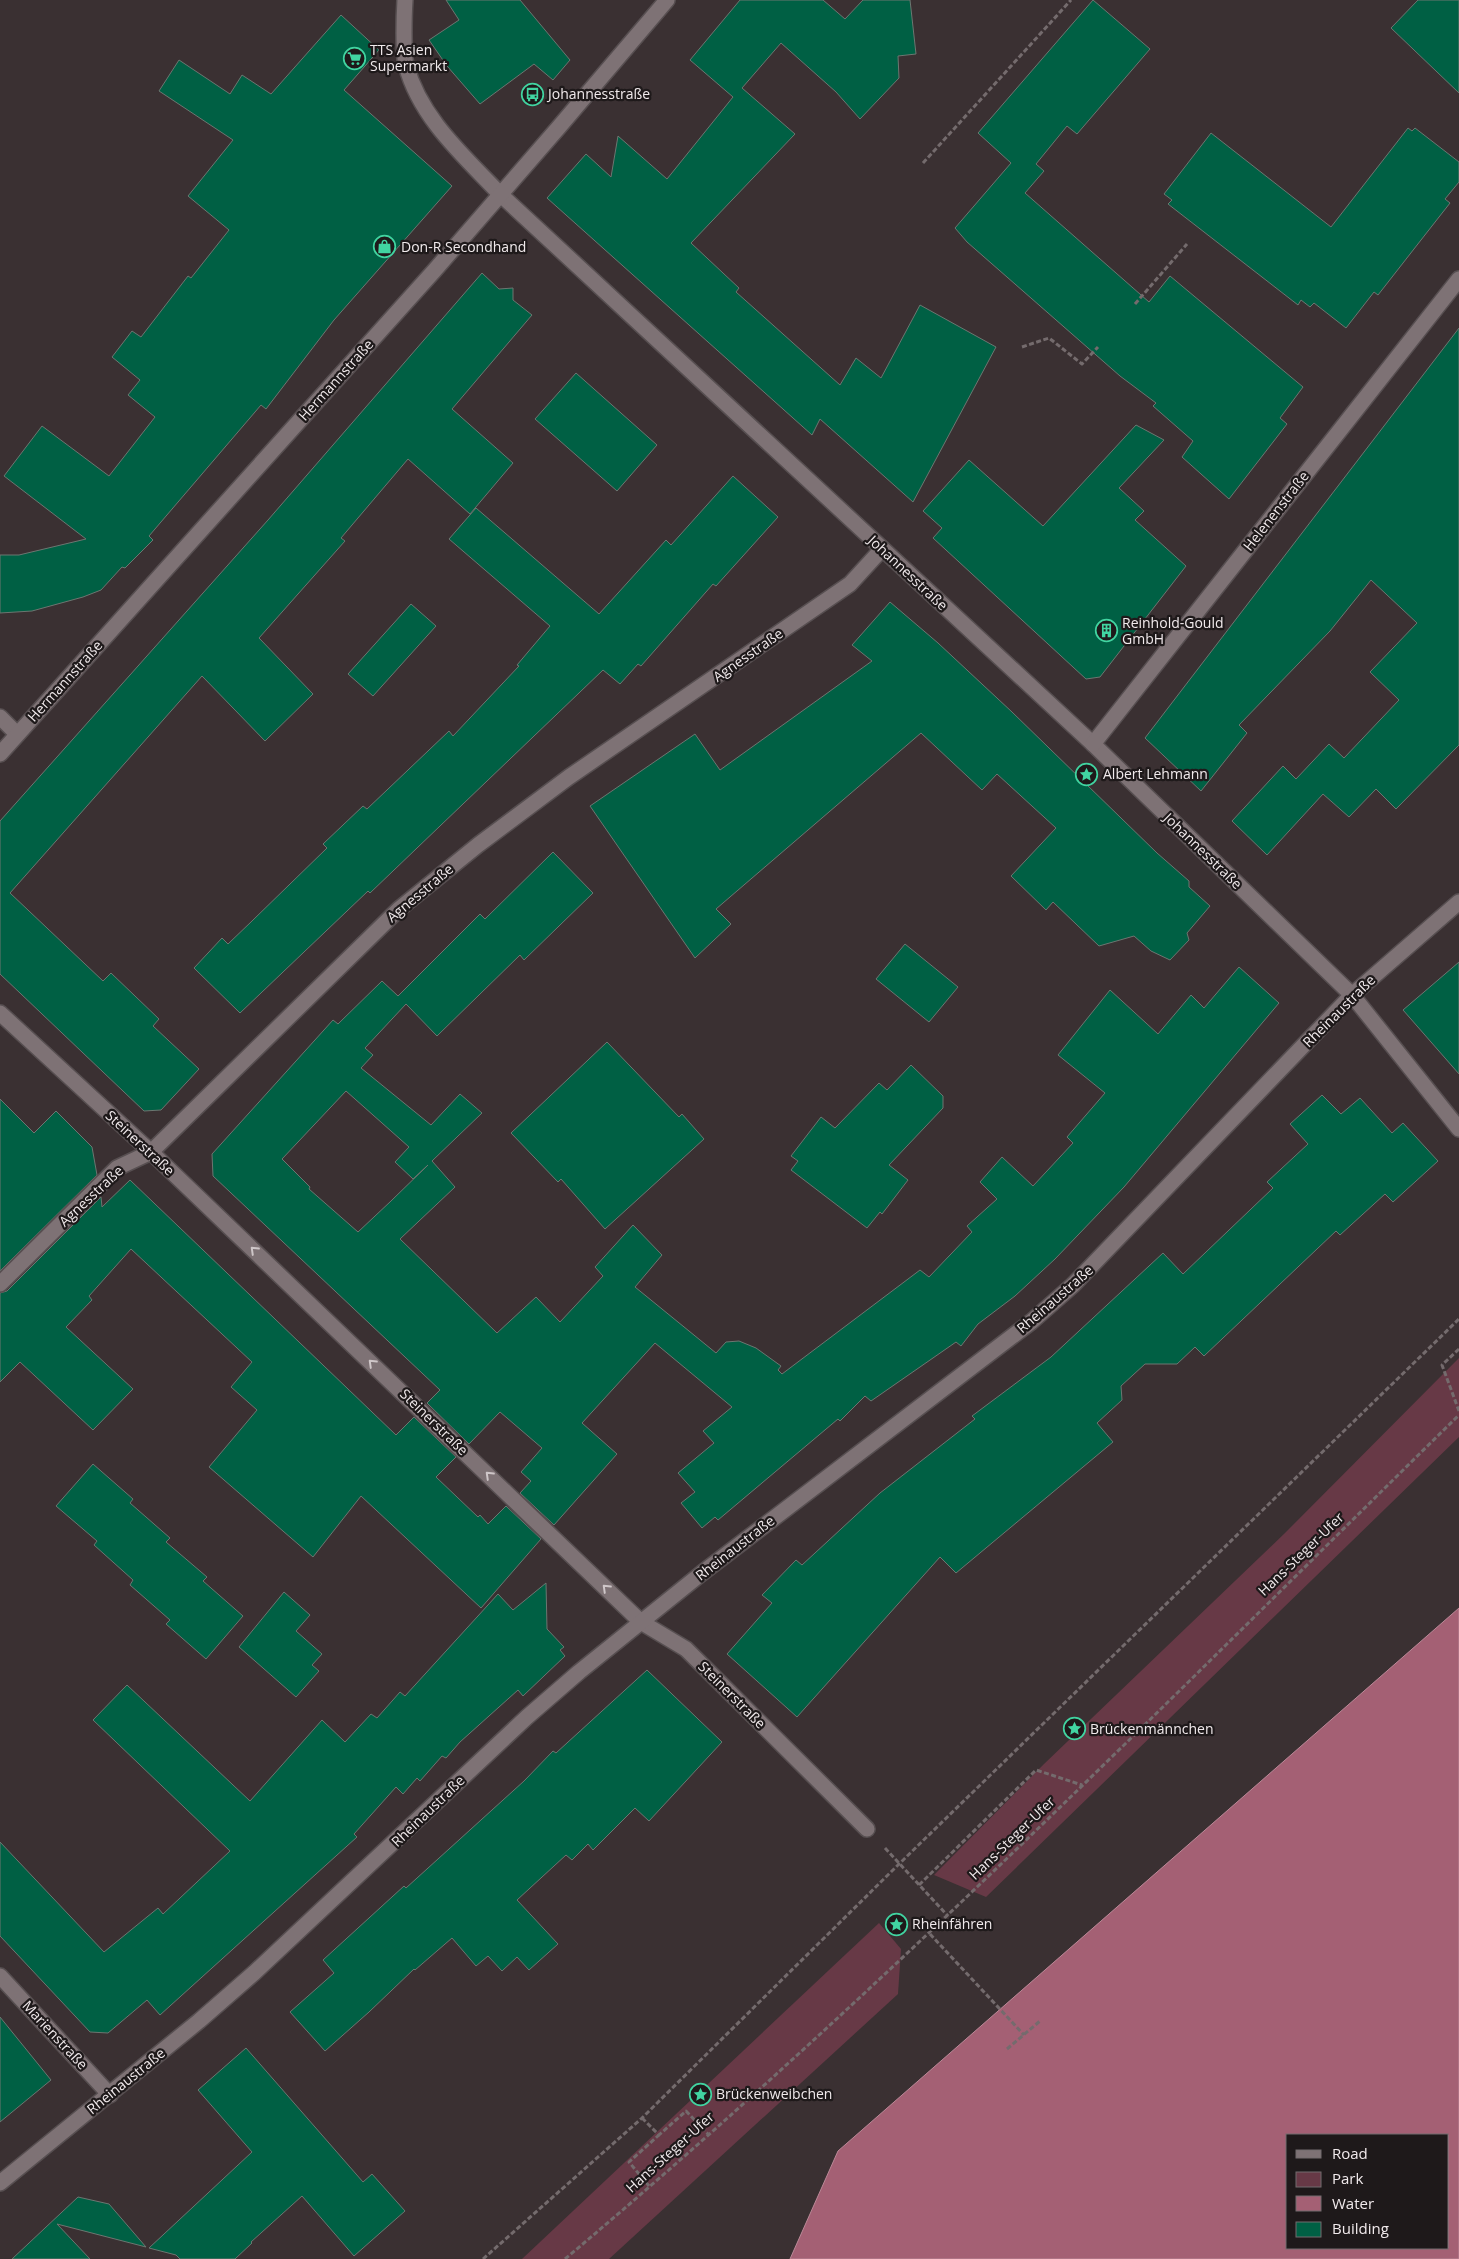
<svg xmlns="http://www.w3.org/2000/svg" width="1459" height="2259" viewBox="0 0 1459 2259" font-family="'Open Sans',sans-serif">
<rect width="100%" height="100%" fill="#3a3032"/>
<!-- green -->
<g fill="#673946">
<path d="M1459 1358V1437L986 1897 934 1875 1044 1764 1285 1533Z"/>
<path d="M879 1923 901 1949 898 1994 609 2259H522Z"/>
</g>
<!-- water -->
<path fill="#a46074" stroke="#bb8998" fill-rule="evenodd" d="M1459 1608V2259H790L838 2151ZM1288 2135H1448V2248H1288Z"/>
<!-- building -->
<g fill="#006044" stroke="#6c7671" fill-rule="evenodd">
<path d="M446 0H520L570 60 553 80 534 64 480 104 447 66 429 40 459 20Z"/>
<path d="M740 0H823L845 19 863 0H910L916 54 898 56 899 78 860 119 836 92 781 43 742 88 795 134 691 243 739 288 736 292 840 385 856 358 881 378 920 305 996 347 913 502 820 419 812 435 547 198 586 154 611 177 618 136 667 179 733 97 690 60Z"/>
<path d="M1093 0 1150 49 1077 134 1067 126 1036 164 1044 171 1025 193 1149 302 1170 276 1303 387 1280 418 1287 424 1229 499 1182 457 1193 441 1153 406 1156 403 1120 376 967 242 955 228 1011 163 978 133Z"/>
<path d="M1418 0H1459V93L1391 28Z"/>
<path d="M341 15 379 50 344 90 452 186 334 320 266 409 261 405 149 536 153 540 125 568 122 567 101 590 83 597 32 611 0 613V555H19L86 539 4 476 42 426 109 476 155 417 128 395 140 380 112 357 132 331 141 337 188 276 191 278 229 230 188 196 233 140 159 91 179 60 230 94 242 75 271 94Z"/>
<path d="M1408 128 1412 131 1415 128 1459 162V182L1445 199 1450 203 1421 240 1378 295 1374 292 1346 328 1314 303 1310 307 1301 300 1298 305 1168 204 1172 200 1164 194 1211 133 1331 227Z"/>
<path d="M482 273 499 289 513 288V300L532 315 452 409 513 463 470 514 408 459 341 538 345 541 259 638 313 694 265 741 202 676 10 893 103 981 111 973 159 1019 153 1026 199 1069 161 1110 144 1111 0 974V821L268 520Z"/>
<path d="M1459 328V745L1396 809 1376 789 1349 817 1323 794 1267 855 1232 821 1283 766 1296 779 1329 744 1344 758 1399 700 1370 672 1417 623 1371 580 1330 631 1239 725 1247 733 1201 791 1145 738Z"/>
<path d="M576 373 657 445 617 491 535 419Z"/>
<path d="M1136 425 1164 440 1119 488 1144 511 1135 520 1186 566 1100 677 1086 679 933 538 942 528 923 511 969 460 1043 526Z"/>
<path d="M733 476 778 517 716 586 713 584 641 666 638 664 620 684 603 670 370 893 368 891 240 1013 194 968 222 938 228 944 252 921 327 848 323 844 363 806 367 809 449 731 453 736 519 666 517 665 550 626 449 539 476 508 599 614 666 540 671 545Z"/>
<path d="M890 602 938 643 1012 712 1157 853 1189 881V887L1210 906 1187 933 1189 940 1170 960 1151 951 1134 936 1099 946 1053 902 1046 910 1011 876 1056 828 997 774 982 790 921 733 716 909 731 924 695 958 590 806 695 734 720 770 872 661 852 645Z"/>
<path d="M411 604 436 626 373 696 348 674Z"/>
<path d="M553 852 593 893 524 960 520 955 437 1036 406 1004 365 1048 373 1055 361 1068 431 1125 460 1094 482 1113 432 1161 455 1187 400 1239 497 1333 536 1297 560 1322 603 1276 595 1267 633 1225 662 1255 635 1287 716 1353 726 1342 739 1341 756 1348 781 1366 778 1370 782 1374 920 1270 929 1277 972 1232 967 1226 997 1199 980 1182 1002 1157 1033 1186 1073 1143 1067 1137 1105 1093 1058 1055 1110 990 1158 1034 1191 995 1204 1008 1239 967 1279 1003 1124 1187 1055 1259 1015 1296 978 1324 961 1346 956 1342 871 1401 865 1396 840 1421 838 1419 718 1520 715 1517 702 1528 681 1503 695 1492 678 1473 714 1443 703 1431 732 1407 655 1343 582 1423 617 1454 554 1525 520 1493 531 1481 521 1472 542 1448 500 1412 469 1444 427 1403 440 1390 213 1176 212 1154 333 1020 338 1024 382 981 398 996 480 914 485 919ZM346 1091 409 1147 395 1162 413 1179 428 1165 391 1201 358 1232 309 1189 310 1187 282 1159Z"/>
<path d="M905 944 958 987 929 1022 876 979Z"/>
<path d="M1459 962V1074L1403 1010Z"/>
<path d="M607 1042 679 1117 682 1114 704 1139 605 1229 561 1179 558 1182 511 1133Z"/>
<path d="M911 1065 943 1096V1108L889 1165 908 1180 882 1214 880 1212 867 1228 791 1170 798 1161 791 1156 821 1117 835 1128 879 1083 887 1090Z"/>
<path d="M1322 1095 1341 1114 1360 1098 1392 1133 1403 1123 1438 1161 1393 1202 1385 1194 1340 1235 1336 1231 1204 1356 1195 1347 1177 1364H1145L1121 1386 1122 1400 1097 1423 1113 1442 956 1573 940 1557 797 1717 727 1654 772 1603 762 1595 796 1560 802 1565 880 1493 975 1419 972 1416 1051 1357 1163 1253 1183 1274 1273 1188 1267 1182 1308 1144 1290 1124Z"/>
<path d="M0 1099 34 1133 56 1111 92 1147 97 1175 0 1271Z"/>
<path d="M130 1180 396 1435 414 1417 456 1457 436 1477 478 1517 480 1515 488 1524 506 1506 541 1539 481 1608 361 1496 313 1557 209 1467 257 1410 231 1387 252 1362 131 1249 89 1296 92 1300 66 1327 133 1389 93 1430 20 1362 0 1382V1293L7 1291 101 1197 102 1207Z"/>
<path d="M93 1464 133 1499 130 1503 170 1538 166 1542 207 1577 203 1581 243 1616 206 1659 166 1624 170 1620 130 1585 133 1580 94 1545 97 1541 56 1506Z"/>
<path d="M546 1583 547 1629 564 1647 560 1650 565 1656 523 1696 518 1690 460 1742 446 1758 442 1756 420 1781 417 1778 403 1794 396 1787 354 1834 357 1837 160 2015 147 2000 108 2033 90 2032 0 1936V1842L104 1952 158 1908 163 1914 230 1851 93 1720 127 1685 250 1801 322 1720 345 1742 371 1714 377 1718 400 1692 405 1696 498 1594 513 1610Z"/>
<path d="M284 1592 310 1615 296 1631 322 1654 312 1665 319 1671 296 1697 239 1647Z"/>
<path d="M647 1670 722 1742 649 1821 635 1808 593 1850 588 1844 572 1860 566 1855 517 1900 558 1944 529 1970 517 1957 502 1971 488 1956 476 1966 452 1938 415 1970 414 1969 369 2012 325 2051 290 2012 334 1973 323 1960 404 1886 406 1888 524 1781 553 1751 556 1753Z"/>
<path d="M0 2017 51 2080 0 2122Z"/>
<path d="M246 2048 363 2182 372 2174 405 2211 354 2256 302 2196 251 2242 252 2243 235 2259H180L176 2255 149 2248 252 2152 198 2090Z"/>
<path d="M78 2197 109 2204 146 2247 57 2224 90 2259H12Z"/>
</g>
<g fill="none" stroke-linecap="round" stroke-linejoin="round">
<defs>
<g id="minor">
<path d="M405 0C404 15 403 52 406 65 420 118 464 156 500 194L1093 744 1352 995 1459 1129"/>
<path d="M0 717 17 734"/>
<path d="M1093 744 1459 279"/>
<path d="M0 754 434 271 559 127 667 0"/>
<path d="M0 1013 151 1152 641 1622 686 1649 867 1829"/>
<path d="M0 1284 117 1168 151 1152 399 909 478 845 569 777 850 584 882 549"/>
<path d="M0 1976 110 2095"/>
<path d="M0 2183 199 2021 254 1973 527 1717 579 1672 702 1573 1031 1322 1073 1285 1352 995 1459 902"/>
</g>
</defs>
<!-- minor casing -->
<use href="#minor" stroke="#574f51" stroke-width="18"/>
<!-- path -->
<g stroke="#746b6d" stroke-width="3" stroke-dasharray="5 2.5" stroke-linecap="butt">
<path d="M923 163 1071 0"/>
<path d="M1135 304 1187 244"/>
<path d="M1022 347 1049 338 1082 364 1098 347"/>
<path d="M1459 1349 1442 1365 1459 1411"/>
<path d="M885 1848 948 1916"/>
<path d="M919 1885 1036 1770 1082 1785"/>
<path d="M930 1934 1024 2035"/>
<path d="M1007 2049 1040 2021"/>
<path d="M642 2118 659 2135 686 2111 708 2134"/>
<path d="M649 2186 629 2162 659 2135"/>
<path d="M483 2259 642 2118 899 1864 1459 1319"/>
<path d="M565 2259C879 1995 1167 1702 1459 1415"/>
</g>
<!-- minor -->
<use href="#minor" stroke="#7e7275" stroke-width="15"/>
</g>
<!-- one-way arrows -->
<defs><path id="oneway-chevron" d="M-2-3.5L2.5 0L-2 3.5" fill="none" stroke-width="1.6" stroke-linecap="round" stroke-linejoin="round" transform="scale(1.25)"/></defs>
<g stroke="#cec6c8">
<use href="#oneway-chevron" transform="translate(254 1250) rotate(-136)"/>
<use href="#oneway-chevron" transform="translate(372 1363) rotate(-136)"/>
<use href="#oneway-chevron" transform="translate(489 1475) rotate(-136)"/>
<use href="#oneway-chevron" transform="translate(606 1588) rotate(-136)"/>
</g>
<!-- icons -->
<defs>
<symbol id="supermarket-ring" viewBox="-11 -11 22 22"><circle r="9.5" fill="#1e191a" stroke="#41d4a1" stroke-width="1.5"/><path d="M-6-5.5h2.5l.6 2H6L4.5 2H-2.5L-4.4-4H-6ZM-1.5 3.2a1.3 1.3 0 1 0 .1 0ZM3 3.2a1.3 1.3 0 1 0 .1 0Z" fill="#41d4a1"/></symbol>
<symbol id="bus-ring" viewBox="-11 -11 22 22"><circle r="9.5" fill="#1e191a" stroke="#41d4a1" stroke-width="1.5"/><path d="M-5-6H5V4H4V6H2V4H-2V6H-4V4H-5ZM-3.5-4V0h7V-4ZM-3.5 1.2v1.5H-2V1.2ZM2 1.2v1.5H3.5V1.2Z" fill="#41d4a1"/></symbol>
<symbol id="shop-ring" viewBox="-11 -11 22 22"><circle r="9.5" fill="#1e191a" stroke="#41d4a1" stroke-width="1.5"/><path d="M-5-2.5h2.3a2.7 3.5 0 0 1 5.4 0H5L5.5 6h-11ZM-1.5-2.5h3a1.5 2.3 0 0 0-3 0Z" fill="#41d4a1"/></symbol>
<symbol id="building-ring" viewBox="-11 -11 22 22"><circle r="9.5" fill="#1e191a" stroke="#41d4a1" stroke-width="1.5"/><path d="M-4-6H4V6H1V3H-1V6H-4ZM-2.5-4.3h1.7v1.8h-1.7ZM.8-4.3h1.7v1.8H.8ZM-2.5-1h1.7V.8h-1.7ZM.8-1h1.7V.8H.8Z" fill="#41d4a1"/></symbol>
<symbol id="sight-ring" viewBox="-11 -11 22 22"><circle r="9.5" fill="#1e191a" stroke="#41d4a1" stroke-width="1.5"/><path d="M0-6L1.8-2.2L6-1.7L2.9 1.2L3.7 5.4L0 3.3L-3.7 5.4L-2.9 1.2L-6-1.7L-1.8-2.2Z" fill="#41d4a1"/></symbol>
</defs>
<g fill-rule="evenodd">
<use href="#supermarket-ring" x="342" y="46" width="25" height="25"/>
<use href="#bus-ring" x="520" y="82" width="25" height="25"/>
<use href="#shop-ring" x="372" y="234" width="25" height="25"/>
<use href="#building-ring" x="1094" y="618" width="25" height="25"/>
<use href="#sight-ring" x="1074" y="762" width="25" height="25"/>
<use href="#sight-ring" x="1062" y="1716" width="25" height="25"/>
<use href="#sight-ring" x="884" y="1912" width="25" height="25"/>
<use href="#sight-ring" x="688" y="2082" width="25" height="25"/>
</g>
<g text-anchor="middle" stroke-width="4.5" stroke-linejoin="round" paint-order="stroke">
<!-- poi labels -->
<g font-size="14" fill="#f1eaec" stroke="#1e191a" text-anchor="start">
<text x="370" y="55">TTS Asien<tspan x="370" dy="16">Supermarkt</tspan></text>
<text x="548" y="99">Johannesstraße</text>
<text x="401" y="252">Don-R Secondhand</text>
<text x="1122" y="628">Reinhold-Gould<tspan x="1122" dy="16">GmbH</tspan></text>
<text x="1103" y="779">Albert Lehmann</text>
<text x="1090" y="1734">Brückenmännchen</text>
<text x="912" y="1929">Rheinfähren</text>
<text x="716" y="2099">Brückenweibchen</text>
</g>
<!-- street labels -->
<g font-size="14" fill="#f1eaec" stroke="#1e191a">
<text transform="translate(336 380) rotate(-48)" y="5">Hermannstraße</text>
<text transform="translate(1276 511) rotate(-52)" y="5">Helenenstraße</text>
<text transform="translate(908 573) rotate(43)" y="5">Johannesstraße</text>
<text transform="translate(748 655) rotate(-35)" y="5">Agnesstraße</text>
<text transform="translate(65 681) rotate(-48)" y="5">Hermannstraße</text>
<text transform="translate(1203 851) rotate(44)" y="5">Johannesstraße</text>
<text transform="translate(420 893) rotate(-40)" y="5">Agnesstraße</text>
<text transform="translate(1339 1011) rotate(-45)" y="5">Rheinaustraße</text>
<text transform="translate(140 1143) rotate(43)" y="5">Steinerstraße</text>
<text transform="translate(91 1196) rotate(-43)" y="5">Agnesstraße</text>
<text transform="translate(1055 1299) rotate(-41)" y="5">Rheinaustraße</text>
<text transform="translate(434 1422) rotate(44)" y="5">Steinerstraße</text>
<text transform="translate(735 1548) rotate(-38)" y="5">Rheinaustraße</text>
<text transform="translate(1301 1554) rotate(-44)" y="5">Hans-Steger-Ufer</text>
<text transform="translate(732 1695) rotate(45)" y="5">Steinerstraße</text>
<text transform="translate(428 1811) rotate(-44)" y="5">Rheinaustraße</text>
<text transform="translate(1012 1838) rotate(-44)" y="5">Hans-Steger-Ufer</text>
<text transform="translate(55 2035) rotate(47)" y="5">Marienstraße</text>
<text transform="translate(126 2081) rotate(-39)" y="5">Rheinaustraße</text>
<text transform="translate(670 2152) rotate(-42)" y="5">Hans-Steger-Ufer</text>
</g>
</g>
<!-- legend -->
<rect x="1286" y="2134" width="162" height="115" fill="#1e191a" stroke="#726d6e"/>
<rect x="1296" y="2150" width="25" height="8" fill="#7e7275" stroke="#726d6e"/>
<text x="1332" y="2159" font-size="15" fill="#f1eaec">Road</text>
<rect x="1296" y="2172" width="25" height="15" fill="#673946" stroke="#726d6e"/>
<text x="1332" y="2184" font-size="15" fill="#f1eaec">Park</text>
<rect x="1296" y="2196" width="25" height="15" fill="#a46074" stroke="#726d6e"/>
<text x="1332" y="2209" font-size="15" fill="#f1eaec">Water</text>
<rect x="1296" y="2222" width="25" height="15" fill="#006044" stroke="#726d6e"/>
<text x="1332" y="2234" font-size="15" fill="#f1eaec">Building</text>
</svg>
